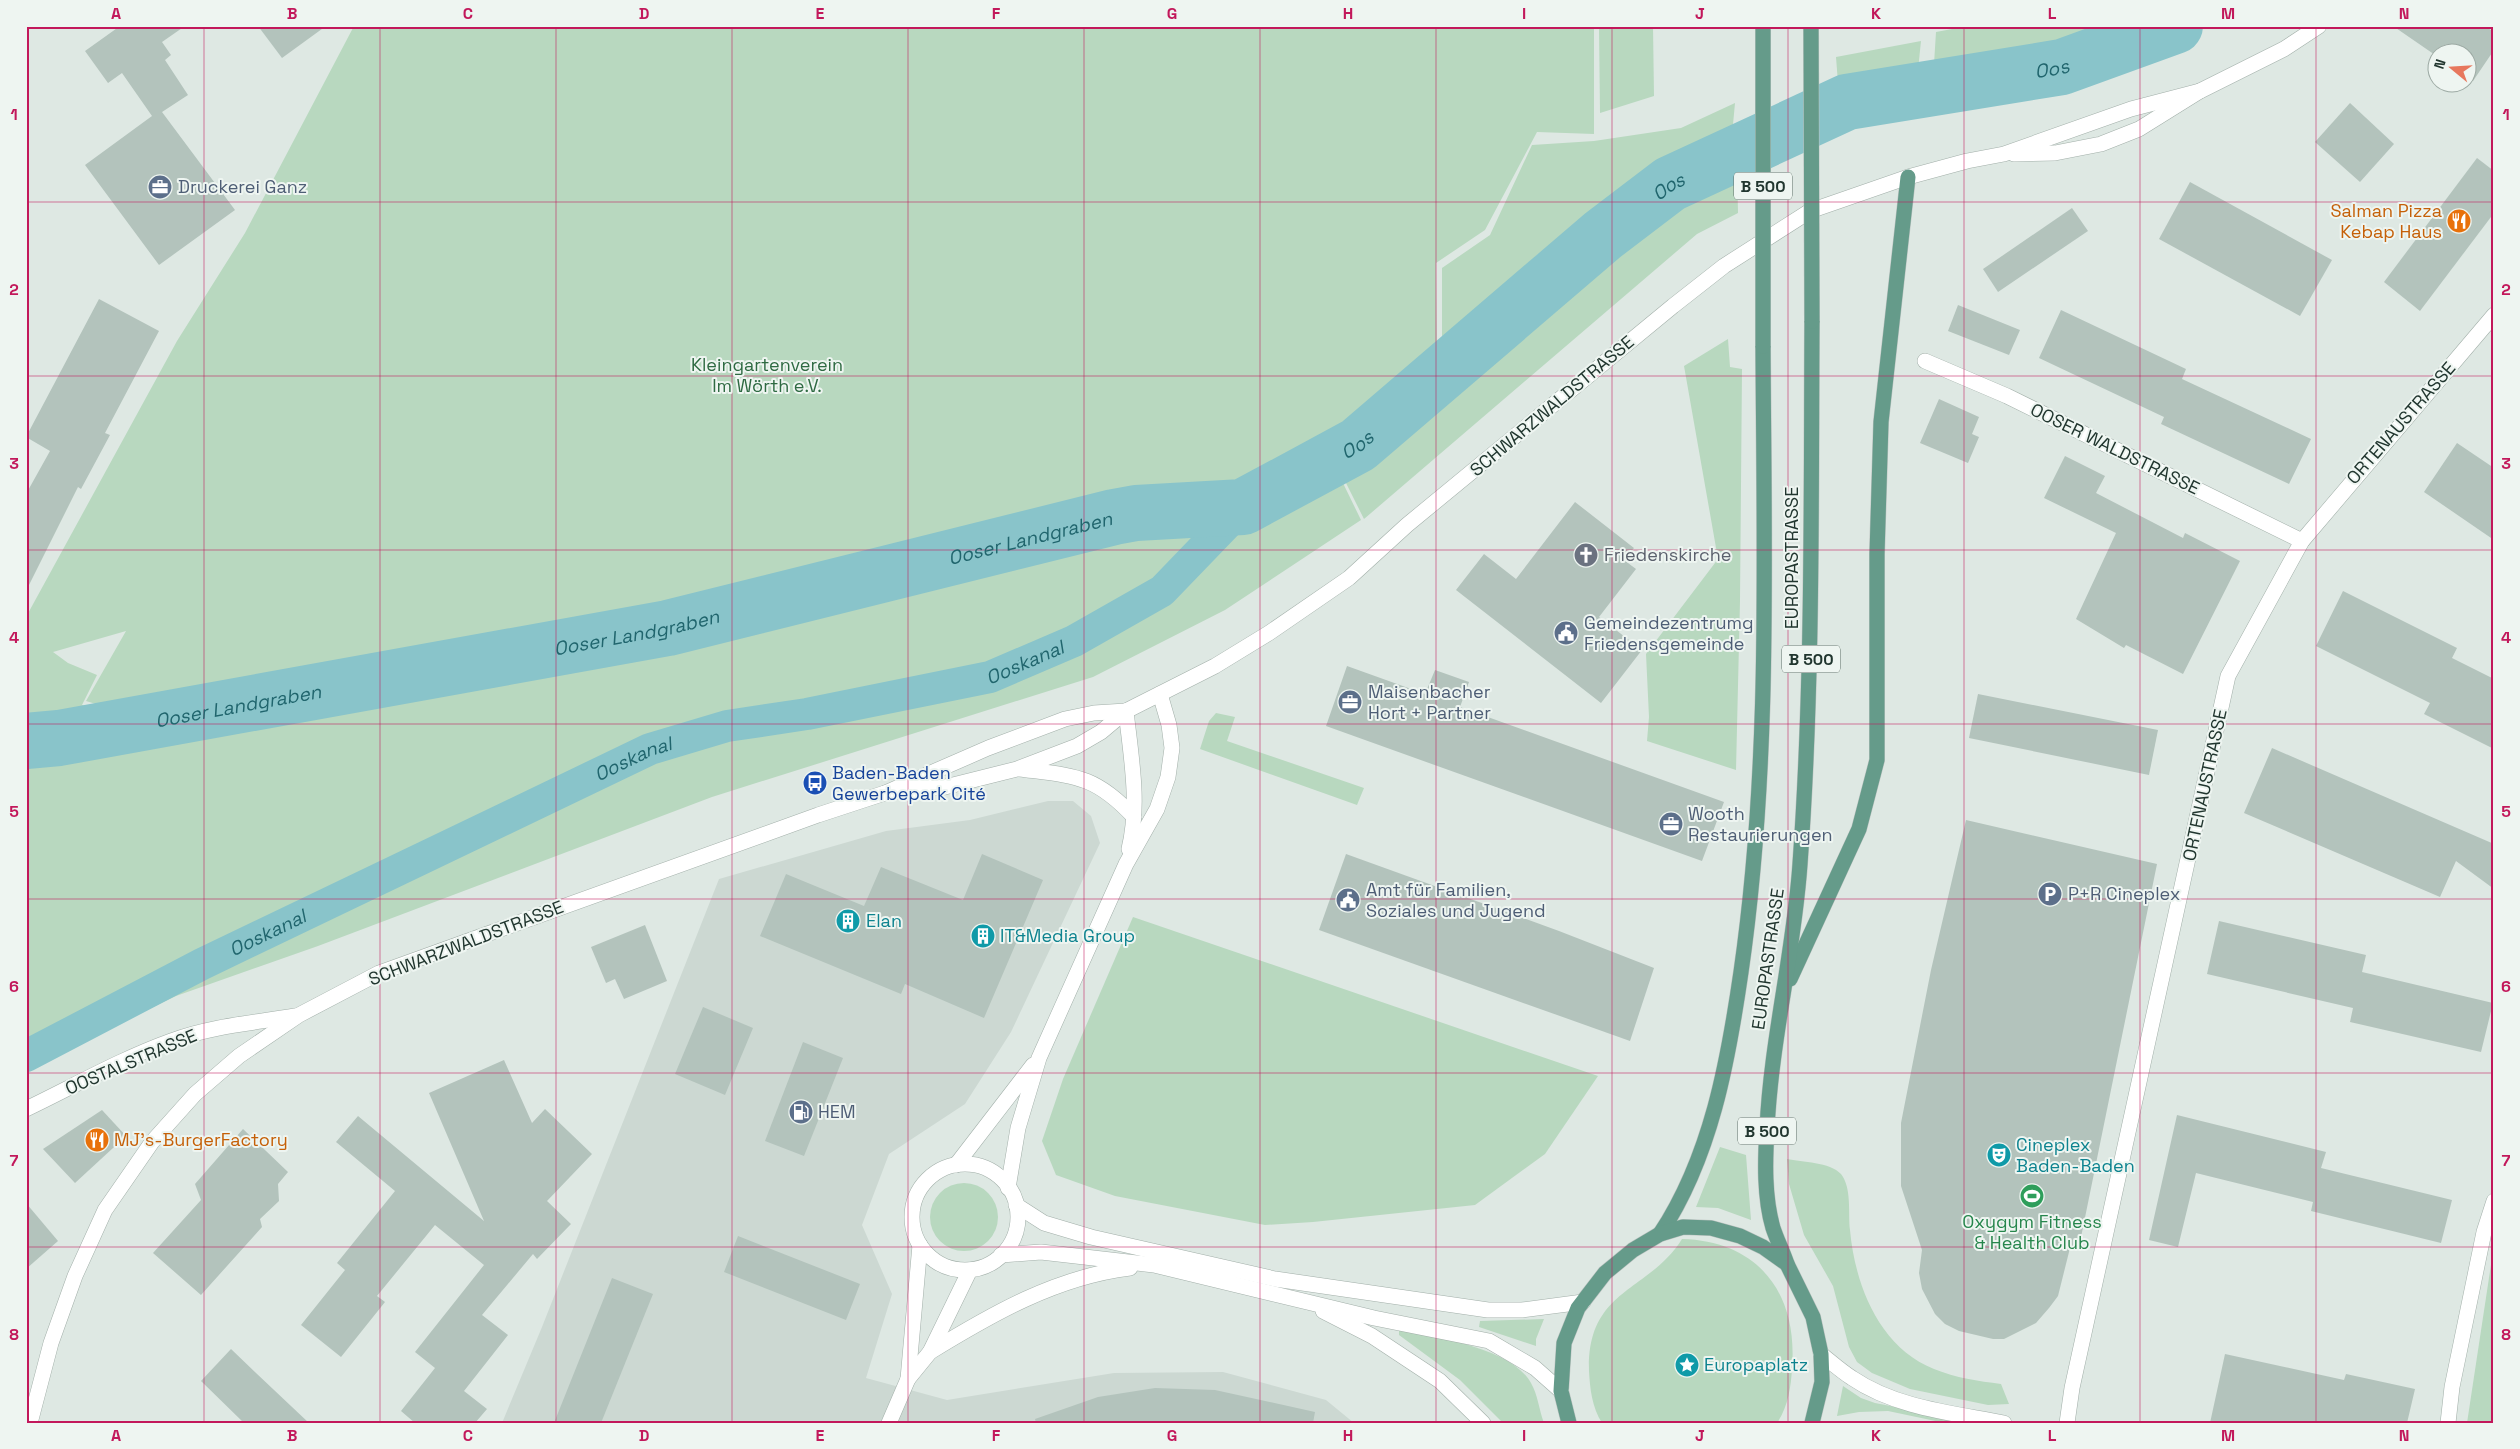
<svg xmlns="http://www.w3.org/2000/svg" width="2520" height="1449" viewBox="0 0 2520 1449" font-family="'Space Grotesk',sans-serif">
<rect width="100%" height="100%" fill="#dee8e3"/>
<!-- built -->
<path fill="#ccd8d2" d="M1048 801H1073L1091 816 1100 843 1011 1032 965 1104 889 1154 862 1225 892 1294 866 1378 947 1400 1114 1373 1223 1372 1326 1400 1354 1423H502L542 1327 719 879 886 831 970 820Z"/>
<!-- green -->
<g fill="#b8d8bf" fill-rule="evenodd">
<path d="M354 26H1594V134L1537 132 1485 230 1436 263 1437 353 1383 407 1226 498 1137 513 1139 537 1242 524 1341 479 1361 520 1225 610 1093 677 712 797 318 946 176 996 33 1065 26 1071V617L177 341 245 233ZM126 631 86 701 139 717 82 705 97 675 68 663 53 652Z"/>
<path d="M1599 26H1653L1654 96 1600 113Z"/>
<path d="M1968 26H2138L2129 31 1934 64 1936 32Z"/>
<path d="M1921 41 1918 70 1838 83 1836 57Z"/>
<path d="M1735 103 1732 135 1537 255 1442 347V268L1490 235 1532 145 1594 141 1681 128Z"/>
<path d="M1737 161 1738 213 1697 234 1364 519 1342 475 1672 195Z"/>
<path d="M1728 339 1730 367 1742 369 1740 601 1736 770 1647 741 1649 717 1646 654 1718 559 1684 366Z"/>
<path d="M1216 713 1235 717 1227 741 1364 788 1357 805 1200 749 1209 721Z"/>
<path d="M1133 917 1598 1076 1545 1154 1475 1205 1313 1222 1265 1225 1115 1196 1056 1175 1042 1141 1063 1079Z"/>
<path d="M1720 1147 1746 1155 1751 1220 1718 1208 1696 1207Z"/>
<path d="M1787 1159C1802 1162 1830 1162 1841 1174 1852 1188 1848 1213 1850 1230 1855 1285 1879 1347 1934 1369 1956 1378 1978 1381 2001 1384L2009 1404 1988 1405 1910 1389 1872 1373 1857 1362 1849 1347 1833 1286 1804 1235 1789 1184Z"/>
<circle cx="964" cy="1217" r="34"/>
<path d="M1682 1239C1759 1241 1798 1294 1792 1368 1791 1387 1788 1407 1777 1423H1602C1592 1407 1590 1389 1589 1371 1587 1288 1648 1293 1682 1239Z"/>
<path d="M2494 1252V1423H2467L2492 1258Z"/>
<path d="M1544 1319 1536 1339V1346L1479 1327 1480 1321Z"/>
<path d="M1399 1328C1435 1338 1511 1347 1531 1383 1538 1395 1539 1410 1544 1423H1503L1460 1380 1399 1335Z"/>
<path d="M1843 1386 1861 1398 1875 1403 1977 1423H1945L1888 1411 1859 1412 1837 1416Z"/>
</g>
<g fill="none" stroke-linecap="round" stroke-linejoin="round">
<!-- canal -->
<path stroke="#89c4ca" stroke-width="32" id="s1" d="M26 1056 202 964 650 749 727 726 807 714 990 677 1074 641 1162 591 1243 507"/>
<!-- river -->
<path stroke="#89c4ca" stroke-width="56" id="s2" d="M26 741 59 738 668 628 1114 517 1136 513 1243 507 1358 445 1603 235 1670 184 1847 102 2062 67 2175 26"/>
</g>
<!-- building -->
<g fill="#b3c3bc">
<path d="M120 26H185L162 42 171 55 165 60 188 95 162 112 235 210 159 265 85 165 152 116 122 73 108 83 85 51Z"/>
<path d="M258 26H326L282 58Z"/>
<path d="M2393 26H2485L2494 32V50L2473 81 2468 77V52H2438V57Z"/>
<path d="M2350 103 2394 144 2360 182 2315 142Z"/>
<path d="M2477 158 2494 171V213L2420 311 2384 282Z"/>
<path d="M2190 182 2332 260 2300 316 2159 239Z"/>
<path d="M2072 208 2088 231 1998 292 1983 269Z"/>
<path d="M99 299 159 331 105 433 110 435 81 489 78 487 26 591V494L50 451 26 437Z"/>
<path d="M1958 305 2020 330 2009 355 1948 331Z"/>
<path d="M2061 310 2186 369 2182 379 2311 439 2289 484 2161 424 2164 417 2039 358Z"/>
<path d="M1939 399 1979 417 1972 434 1979 437 1968 463 1920 443Z"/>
<path d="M2457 443 2494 468V540L2424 492Z"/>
<path d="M2065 456 2105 476 2096 493 2183 538 2185 533 2240 561 2183 674 2126 645 2124 648 2076 619 2116 533 2044 498Z"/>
<path d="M1575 502 1634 548 1624 560 1636 569 1599 617 1642 650 1601 703 1456 590 1484 554 1516 579Z"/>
<path d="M2343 591 2457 648 2452 658 2494 679V749L2424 714 2430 703 2316 646Z"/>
<path d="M1347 666 1425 694 1435 670 1469 682 1460 707 1724 802 1702 861 1326 726Z"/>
<path d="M1978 694 2158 730 2149 775 1969 738Z"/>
<path d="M2272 748 2494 844V889L2456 861 2440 897 2244 813Z"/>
<path d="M1966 820 2157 864 2079 1247 2070 1248 2058 1296 2049 1308 2036 1323 2004 1339H1993L1959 1331 1945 1324 1935 1314 1922 1289 1919 1273 1922 1250 1901 1186V1123L1931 970Z"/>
<path d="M982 854 1043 880 984 1018 905 984 901 994 760 936 786 874 864 906 881 867 963 900Z"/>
<path d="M1346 854 1559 931 1654 968 1630 1041 1319 930Z"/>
<path d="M2219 921 2366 955 2362 972 2493 1003 2481 1052 2350 1022 2353 1008 2207 974Z"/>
<path d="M645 925 667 981 624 999 615 979 606 983 591 947Z"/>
<path d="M703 1007 753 1028 725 1095 675 1074Z"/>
<path d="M803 1042 843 1058 804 1156 765 1141Z"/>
<path d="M504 1060 532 1123 545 1109 592 1154 547 1201 571 1224 537 1259 533 1254 482 1315 508 1335 464 1391 487 1409 475 1423H415L401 1411 435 1368 415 1352 484 1265 435 1225 377 1296 385 1302 341 1357 301 1325 345 1270 337 1263 395 1191 336 1142 358 1116 484 1221 429 1093Z"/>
<path d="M102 1110 126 1136 75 1183 43 1149Z"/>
<path d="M2177 1115 2326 1152 2321 1168 2452 1200 2441 1243 2311 1211 2313 1202 2196 1173 2178 1247 2149 1240Z"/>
<path d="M243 1129 288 1172 278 1184 279 1201 260 1219 262 1227 201 1295 153 1253 201 1200 195 1184Z"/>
<path d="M26 1203 58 1241 26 1269Z"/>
<path d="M738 1236 860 1284 846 1320 724 1272Z"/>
<path d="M612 1278 653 1294 601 1423H554Z"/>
<path d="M231 1349 256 1373 309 1423H244L201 1381Z"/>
<path d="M2225 1354 2344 1380 2346 1374 2415 1389 2407 1423H2210Z"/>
<path d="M1155 1388 1215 1390 1315 1412 1313 1423H1036L1035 1419 1098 1397Z"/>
</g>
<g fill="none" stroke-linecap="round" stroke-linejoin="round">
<defs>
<g id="minor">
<path d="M2014 154 2055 153 2101 144 2139 129 2200 91 2284 49 2319 26"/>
<path d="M1925 361 2007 396 2302 541"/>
<path d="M1126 711C1131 757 1140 804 1129 849"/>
<path d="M1020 769C1075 776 1095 775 1134 817"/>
<path d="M885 793 945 787 1017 769 1077 746 1101 732 1126 711 1215 666 1269 633 1349 578 1407 525 1673 306 1724 266 1810 211 1908 177 1967 161 2004 154 2131 109 2200 91"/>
<path d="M26 1109C74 1086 121 1059 171 1041 211 1026 253 1023 295 1016"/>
<circle cx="965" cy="1217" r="53"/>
<path d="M956 1165 1033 1065"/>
<path d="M1008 1188 1018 1128 1039 1058 1126 864 1157 809 1168 777 1172 748 1169 725 1160 694"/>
<path d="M1016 1205 1044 1223 1091 1237 1275 1279 1488 1310H1522L1583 1302"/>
<path d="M1001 1255 1041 1252 1154 1265 1374 1318 1489 1341 1535 1368 1561 1391"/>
<path d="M1323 1311 1372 1336 1440 1381 1483 1423"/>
<path d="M930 1352C992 1314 1056 1277 1130 1268"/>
<path d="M1821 1354C1831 1362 1841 1371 1852 1378 1896 1408 1953 1413 2004 1423"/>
<path d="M908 1379 920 1245"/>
<path d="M30 1423 51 1343 75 1276 105 1210 152 1142 195 1094 239 1056 299 1015 379 973 818 815 885 793 988 748 1065 719 1094 713 1126 711"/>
<path d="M889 1423 908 1379 930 1352 970 1270"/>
<path d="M2067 1423 2072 1388 2228 676 2302 541 2494 315"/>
<path d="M2448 1423 2452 1387 2484 1232 2494 1201"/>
</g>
<g id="major">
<path d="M1790 979 1859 829 1877 760V554L1881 422 1908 177"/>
<path d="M1660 1234C1711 1157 1728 1062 1741 972 1771 764 1764 555 1763 346"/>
<path d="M1787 1264C1783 1252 1777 1240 1773 1228 1764 1197 1765 1161 1767 1129 1771 1040 1794 953 1800 864 1813 683 1811 502 1812 321"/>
<path d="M1569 1423 1561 1391 1564 1343 1578 1308 1605 1273 1633 1250 1660 1234 1683 1227 1711 1228 1740 1236 1763 1247 1787 1264 1813 1317 1821 1354 1822 1382 1812 1423"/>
</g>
</defs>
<!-- minor casing -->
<use href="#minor" stroke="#a2afa9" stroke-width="16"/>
<!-- major casing -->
<use href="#major" stroke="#bcc3c1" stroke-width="16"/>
<!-- minor -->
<use href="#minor" stroke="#fff" stroke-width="15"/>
<!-- major -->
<use href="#major" stroke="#659b8a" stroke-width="15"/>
<defs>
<g id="major-bridge">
<path d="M1763 26V346"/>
<path d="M1811 26 1812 321"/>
</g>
</defs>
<!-- major-bridge casing -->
<use href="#major-bridge" stroke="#bcc3c1" stroke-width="16" stroke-linecap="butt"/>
<!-- major-bridge -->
<use href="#major-bridge" stroke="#659b8a" stroke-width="15"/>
</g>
<!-- grid -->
<path fill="none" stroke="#c2185b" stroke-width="1" stroke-opacity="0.55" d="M204 26V1423M380 26V1423M556 26V1423M732 26V1423M908 26V1423M1084 26V1423M1260 26V1423M1436 26V1423M1612 26V1423M1788 26V1423M1964 26V1423M2140 26V1423M2316 26V1423M26 202H2494M26 376H2494M26 550H2494M26 724H2494M26 899H2494M26 1073H2494M26 1247H2494"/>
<!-- icons -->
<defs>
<symbol id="office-disc" viewBox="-11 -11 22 22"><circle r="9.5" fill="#5c6f8a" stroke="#eef5f1"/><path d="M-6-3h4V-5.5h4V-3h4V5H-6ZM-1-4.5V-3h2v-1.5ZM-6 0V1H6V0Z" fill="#fff"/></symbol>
<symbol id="restaurant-disc" viewBox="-11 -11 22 22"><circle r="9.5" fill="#e8710a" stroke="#eef5f1"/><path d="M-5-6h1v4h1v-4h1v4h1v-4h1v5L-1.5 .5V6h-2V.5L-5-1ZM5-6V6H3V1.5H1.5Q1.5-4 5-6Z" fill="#fff"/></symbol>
<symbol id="church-disc" viewBox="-11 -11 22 22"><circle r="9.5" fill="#6b7280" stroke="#eef5f1"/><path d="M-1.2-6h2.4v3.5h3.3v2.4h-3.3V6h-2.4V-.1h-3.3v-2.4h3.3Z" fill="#fff"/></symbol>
<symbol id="civic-disc" viewBox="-11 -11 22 22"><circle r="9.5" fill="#5c6f8a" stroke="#eef5f1"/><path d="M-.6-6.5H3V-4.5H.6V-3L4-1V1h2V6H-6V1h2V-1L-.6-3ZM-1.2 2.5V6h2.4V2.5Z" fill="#fff"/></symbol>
<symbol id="bus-disc" viewBox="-11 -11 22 22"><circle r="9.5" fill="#1a4fb4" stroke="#eef5f1"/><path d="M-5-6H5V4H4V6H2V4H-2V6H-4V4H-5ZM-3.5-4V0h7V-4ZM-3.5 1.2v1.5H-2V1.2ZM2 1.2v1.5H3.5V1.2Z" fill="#fff"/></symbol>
<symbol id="parking-disc" viewBox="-11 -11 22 22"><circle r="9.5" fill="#5c6f8a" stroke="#eef5f1"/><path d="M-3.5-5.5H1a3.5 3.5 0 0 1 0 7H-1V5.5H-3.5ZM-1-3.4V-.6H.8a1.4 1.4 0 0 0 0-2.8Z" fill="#fff"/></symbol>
<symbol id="building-disc" viewBox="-11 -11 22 22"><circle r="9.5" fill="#0f9aa8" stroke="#eef5f1"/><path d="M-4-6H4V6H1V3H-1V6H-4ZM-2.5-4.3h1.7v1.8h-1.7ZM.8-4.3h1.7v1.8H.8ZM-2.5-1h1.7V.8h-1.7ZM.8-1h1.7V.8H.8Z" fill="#fff"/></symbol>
<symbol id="fuel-disc" viewBox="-11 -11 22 22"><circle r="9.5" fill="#5c6f8a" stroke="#eef5f1"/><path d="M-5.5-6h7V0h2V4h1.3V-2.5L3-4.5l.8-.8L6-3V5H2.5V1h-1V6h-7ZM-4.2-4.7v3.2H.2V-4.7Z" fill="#fff"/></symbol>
<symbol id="theatre-disc" viewBox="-11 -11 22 22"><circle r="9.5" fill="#0f9aa8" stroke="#eef5f1"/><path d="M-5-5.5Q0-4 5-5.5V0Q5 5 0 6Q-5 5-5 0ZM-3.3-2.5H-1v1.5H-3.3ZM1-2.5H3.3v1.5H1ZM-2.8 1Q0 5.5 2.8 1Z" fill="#fff"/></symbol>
<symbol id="stadium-disc" viewBox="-11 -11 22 22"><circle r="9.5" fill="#2e9e5b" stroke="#eef5f1"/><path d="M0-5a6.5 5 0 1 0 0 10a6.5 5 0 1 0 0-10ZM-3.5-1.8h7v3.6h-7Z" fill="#fff"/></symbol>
<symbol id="sight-disc" viewBox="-11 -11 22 22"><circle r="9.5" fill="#0f9aa8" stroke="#eef5f1"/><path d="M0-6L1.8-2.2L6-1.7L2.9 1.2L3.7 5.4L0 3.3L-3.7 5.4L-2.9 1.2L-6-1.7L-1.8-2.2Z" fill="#fff"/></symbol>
</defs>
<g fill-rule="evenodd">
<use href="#office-disc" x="146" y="173" width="28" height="28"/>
<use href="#restaurant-disc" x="2445" y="207" width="28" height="28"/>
<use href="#church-disc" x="1572" y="541" width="28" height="28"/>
<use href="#civic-disc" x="1552" y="619" width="28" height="28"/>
<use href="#office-disc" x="1336" y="688" width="28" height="28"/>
<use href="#bus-disc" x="801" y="769" width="28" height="28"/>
<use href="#office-disc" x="1657" y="810" width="28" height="28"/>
<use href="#parking-disc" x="2036" y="880" width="28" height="28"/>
<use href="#civic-disc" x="1334" y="886" width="28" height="28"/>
<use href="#building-disc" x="834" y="907" width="28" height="28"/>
<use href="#building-disc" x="969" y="922" width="28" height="28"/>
<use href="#fuel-disc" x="787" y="1098" width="28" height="28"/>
<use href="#restaurant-disc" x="83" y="1126" width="28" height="28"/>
<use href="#theatre-disc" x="1985" y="1141" width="28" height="28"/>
<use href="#stadium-disc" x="2018" y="1182" width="28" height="28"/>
<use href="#sight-disc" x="1673" y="1351" width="28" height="28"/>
</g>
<g text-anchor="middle" stroke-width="4" stroke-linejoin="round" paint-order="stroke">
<!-- shield labels -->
<g fill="#eef5f1" stroke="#5e6f69" stroke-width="1">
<rect x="1734" y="172.5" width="58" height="27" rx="4"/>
<rect x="1782" y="645.5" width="58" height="27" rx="4"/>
<rect x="1738" y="1117.5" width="58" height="27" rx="4"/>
</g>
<g font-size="16" font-weight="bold" fill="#21362f">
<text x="1763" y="192">B 500</text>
<text x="1811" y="665">B 500</text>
<text x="1767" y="1137">B 500</text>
</g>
<!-- service labels -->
<g font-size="18" fill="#4e5e75" stroke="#eef5f1" text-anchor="start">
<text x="178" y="193">Druckerei Ganz</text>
<text x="1584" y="629">Gemeindezentrumg<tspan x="1584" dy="21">Friedensgemeinde</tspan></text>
<text x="1368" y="698">Maisenbacher<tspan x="1368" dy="21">Hort + Partner</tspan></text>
<text x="1688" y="820">Wooth<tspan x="1688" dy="21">Restaurierungen</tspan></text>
<text x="1366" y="896">Amt für Familien,<tspan x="1366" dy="21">Soziales und Jugend</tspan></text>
<text x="2068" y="900">P+R Cineplex</text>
<text x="818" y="1118">HEM</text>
</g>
<!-- food labels -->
<g font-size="18" fill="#c56008" stroke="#eef5f1" text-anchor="end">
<text x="2442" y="217">Salman Pizza<tspan x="2442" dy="21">Kebap Haus</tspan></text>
<text x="114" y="1146" text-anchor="start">MJ's-BurgerFactory</text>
</g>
<!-- park labels -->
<g font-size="18" fill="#2e6a42" stroke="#eef5f1">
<text x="767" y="371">Kleingartenverein<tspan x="767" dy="21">Im Wörth e.V.</tspan></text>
</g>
<!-- street labels -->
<g font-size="18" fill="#21362f" stroke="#eef5f1">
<text transform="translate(1552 406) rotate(-40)" y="6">SCHWARZWALDSTRASSE</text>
<text transform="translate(2401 423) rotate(-49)" y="6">ORTENAUSTRASSE</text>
<text transform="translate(2115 449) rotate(26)" y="6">OOSER WALDSTRASSE</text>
<text transform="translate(1792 558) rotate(-90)" y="6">EUROPASTRASSE</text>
<text transform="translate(2205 785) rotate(-78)" y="6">ORTENAUSTRASSE</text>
<text transform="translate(466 943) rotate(-21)" y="6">SCHWARZWALDSTRASSE</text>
<text transform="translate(1768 959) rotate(-82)" y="6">EUROPASTRASSE</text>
<text transform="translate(131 1062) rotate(-23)" y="6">OOSTALSTRASSE</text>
</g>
<!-- worship labels -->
<g font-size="18" fill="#5b616d" stroke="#eef5f1" text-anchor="start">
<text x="1604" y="561">Friedenskirche</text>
</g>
<!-- transit labels -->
<g font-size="18" fill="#164399" stroke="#eef5f1" text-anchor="start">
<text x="832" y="779">Baden-Baden<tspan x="832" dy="21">Gewerbepark Cité</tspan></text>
</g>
<!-- culture labels -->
<g font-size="18" fill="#0d838f" stroke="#eef5f1" text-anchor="start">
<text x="866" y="927">Elan</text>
<text x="1000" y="942">IT&amp;Media Group</text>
<text x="2016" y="1151">Cineplex<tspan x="2016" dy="21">Baden-Baden</tspan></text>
<text x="1704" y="1371">Europaplatz</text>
</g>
<!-- leisure labels -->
<g font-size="18" fill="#27864d" stroke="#eef5f1">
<text x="2032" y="1228">Oxygym Fitness<tspan x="2032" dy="21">&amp; Health Club</tspan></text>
</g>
<!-- water labels -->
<g font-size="19" font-style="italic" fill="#20656d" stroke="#eef5f1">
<text dy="7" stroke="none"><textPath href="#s2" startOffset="2181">Oos</textPath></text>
<text dy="7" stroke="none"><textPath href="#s2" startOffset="1776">Oos</textPath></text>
<text dy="7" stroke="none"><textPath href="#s2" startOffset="1371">Oos</textPath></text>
<text dy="7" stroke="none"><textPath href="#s2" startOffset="1025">Ooser Landgraben</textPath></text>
<text dy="7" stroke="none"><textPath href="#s2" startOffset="620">Ooser Landgraben</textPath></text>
<text dy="7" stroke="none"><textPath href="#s1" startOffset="1081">Ooskanal</textPath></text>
<text dy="7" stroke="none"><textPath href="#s2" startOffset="215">Ooser Landgraben</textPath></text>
<text dy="7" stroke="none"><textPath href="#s1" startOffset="676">Ooskanal</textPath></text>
<text dy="7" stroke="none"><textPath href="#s1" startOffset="271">Ooskanal</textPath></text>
</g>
</g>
<!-- border -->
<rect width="2520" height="1449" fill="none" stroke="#eef5f1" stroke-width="55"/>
<!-- north arrow -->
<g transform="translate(2452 68) rotate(288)"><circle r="24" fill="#eef5f1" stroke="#9ca9a3"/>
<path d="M0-4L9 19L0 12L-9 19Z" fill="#e7775d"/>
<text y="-8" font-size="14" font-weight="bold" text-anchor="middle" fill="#21362f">N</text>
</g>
<rect x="28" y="28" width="2464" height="1394" fill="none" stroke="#c2185b" stroke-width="2"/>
<g font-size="16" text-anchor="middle" font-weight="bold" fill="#c2185b">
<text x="116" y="19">A</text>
<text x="292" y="19">B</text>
<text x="468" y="19">C</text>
<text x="644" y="19">D</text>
<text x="820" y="19">E</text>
<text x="996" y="19">F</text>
<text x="1172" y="19">G</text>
<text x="1348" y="19">H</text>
<text x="1524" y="19">I</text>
<text x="1700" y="19">J</text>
<text x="1876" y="19">K</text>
<text x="2052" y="19">L</text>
<text x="2228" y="19">M</text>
<text x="2404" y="19">N</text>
<text x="14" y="120">1</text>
<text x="2506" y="120">1</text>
<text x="14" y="295">2</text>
<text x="2506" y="295">2</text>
<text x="14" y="469">3</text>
<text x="2506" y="469">3</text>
<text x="14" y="643">4</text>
<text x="2506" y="643">4</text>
<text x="14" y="817">5</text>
<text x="2506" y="817">5</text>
<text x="14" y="992">6</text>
<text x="2506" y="992">6</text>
<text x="14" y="1166">7</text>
<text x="2506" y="1166">7</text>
<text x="14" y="1340">8</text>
<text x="2506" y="1340">8</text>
<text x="116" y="1441">A</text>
<text x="292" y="1441">B</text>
<text x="468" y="1441">C</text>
<text x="644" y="1441">D</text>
<text x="820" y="1441">E</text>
<text x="996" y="1441">F</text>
<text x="1172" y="1441">G</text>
<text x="1348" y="1441">H</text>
<text x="1524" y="1441">I</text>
<text x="1700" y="1441">J</text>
<text x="1876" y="1441">K</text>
<text x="2052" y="1441">L</text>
<text x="2228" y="1441">M</text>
<text x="2404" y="1441">N</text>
</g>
</svg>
